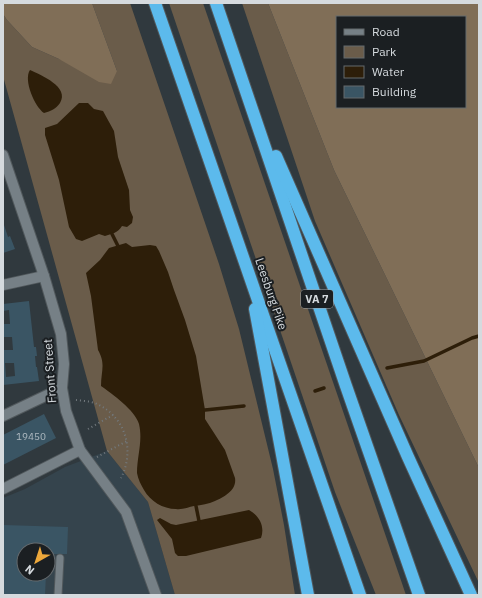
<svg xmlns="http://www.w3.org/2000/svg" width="482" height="598" viewBox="0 0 482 598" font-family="'IBM Plex Sans',sans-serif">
<rect width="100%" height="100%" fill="#30393e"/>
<!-- built -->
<path fill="#35444d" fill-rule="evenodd" d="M107 451 148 502 175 595H3V498L25 489 65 467ZM24 550H48V574H24Z"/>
<!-- green -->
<g fill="#6a5c4a">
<path d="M92 3H130L219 264 239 329 273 469 284 525 295 595H175L148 502 107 451 3 76V14L7 20 32 47 59 59 117 71Z"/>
<path d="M169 3H203L406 595H376L335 492Z"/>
<path d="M242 3H268L334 170 479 468V583L399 415 315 221Z"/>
</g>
<!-- forest -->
<g fill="#806e57" fill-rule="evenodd">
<path d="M3 3H92L117 71 111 84 99 82 59 59 32 47 7 20 3 14Z"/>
<path d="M268 3H479V468L334 170ZM337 17H465V107H337Z"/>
</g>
<!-- water -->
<g fill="#2d1e09">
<path d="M30 70C41 75 70 87 60 103 56 109 51 111 44 113 35 107 23 80 30 70Z"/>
<path d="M79 103H88L94 109 103 111 114 131 118 157 129 190 130 210 133 217 132 223 127 227 122 226C118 233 111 234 105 236L99 234 82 241 76 239 69 227 59 180 45 135V128L57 124Z"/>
<path d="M126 243 132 247 150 245 156 246 159 251 168 272 174 290 185 320 196 356 205 410V419L225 450 235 478C237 490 224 497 215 501 208 504 202 505 194 506 189 507 182 510 176 509 163 509 150 501 144 490 141 485 138 479 137 473 137 456 143 441 139 424 135 410 112 394 101 386 101 371 106 364 98 350L91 296 86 273 100 260 109 248Z"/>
<path d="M249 510C260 516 265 527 261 538L186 556H178L175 553 172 539 157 520 160 518 171 524 176 525Z"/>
</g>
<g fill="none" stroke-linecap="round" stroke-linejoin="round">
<!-- stream -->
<g stroke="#2d1e09" stroke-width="3.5">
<path d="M112 234 118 246"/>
<path d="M387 368 424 361 472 338 479 336"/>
<path d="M315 391 324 388"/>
<path d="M205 410 244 406"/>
<path d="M196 506 199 521"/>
</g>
</g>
<!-- building -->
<g fill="#3a5564" fill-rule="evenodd">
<path d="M3 222 8 237 10 236 15 249 3 253Z"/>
<path d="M29 301 34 347H36L37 356H35L36 367H37L39 381 3 385V350H13L12 337H3V324H10L9 310 3 311V304ZM5 363H14L15 376 6 377Z"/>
<path d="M44 414 56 438 3 465V435Z"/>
<path d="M3 525 68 527 67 554H48V550H24V574H46L45 595H3Z"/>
</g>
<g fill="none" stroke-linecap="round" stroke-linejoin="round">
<defs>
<path id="service" d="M58 595 60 558"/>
<g id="minor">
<path d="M3 155 44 276 61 334 64 364 62 388 66 411 80 450 126 512 156 595"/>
<path d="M3 285 44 276"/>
<path d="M3 416 62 388"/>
<path d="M3 489 80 450"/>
</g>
<g id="motorway">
<path d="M155 3 360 595"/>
<path d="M216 3 346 386 419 595"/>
<path d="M276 156 408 457 471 595"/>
<path d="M255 309 308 595"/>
</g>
</defs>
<!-- service casing -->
<use href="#service" stroke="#51585c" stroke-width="9"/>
<!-- minor casing -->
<use href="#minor" stroke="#51585c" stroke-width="12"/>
<!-- motorway casing -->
<use href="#motorway" stroke="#51585c" stroke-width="14"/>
<!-- path -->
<g stroke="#737a7f" stroke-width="2" stroke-dasharray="1 3" stroke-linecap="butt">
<path d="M76 400C83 401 91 401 97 404 126 417 135 451 121 478"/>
<path d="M88 429 113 415"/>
<path d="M97 457 127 441"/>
</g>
<!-- service -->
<use href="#service" stroke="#768086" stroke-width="7"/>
<!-- minor -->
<use href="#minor" stroke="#768086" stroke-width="10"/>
<!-- motorway -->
<use href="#motorway" stroke="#5cbaec" stroke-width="12"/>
</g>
<g text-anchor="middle" stroke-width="4" stroke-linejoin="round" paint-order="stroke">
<!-- number labels -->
<g font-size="10" fill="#aeb9c0">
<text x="31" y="440">19450</text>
</g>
<!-- shield labels -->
<rect fill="#1b1f22" stroke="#9da2a6" stroke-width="1" x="301" y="290" width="32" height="18" rx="3"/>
<g font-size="11" font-weight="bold" fill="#d5dade">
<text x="317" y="303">VA 7</text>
</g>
<!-- street labels -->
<g font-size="12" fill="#d5dade" stroke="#1b1f22">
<text transform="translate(271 294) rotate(71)" y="4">Leesburg Pike</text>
<text transform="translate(50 371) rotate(-94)" y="4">Front Street</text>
</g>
</g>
<!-- border -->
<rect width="482" height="598" fill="none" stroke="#d5dade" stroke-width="8"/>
<!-- legend -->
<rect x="336" y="16" width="130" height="92" fill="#1b1f22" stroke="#656a6d"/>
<rect x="344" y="29" width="20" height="6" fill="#768086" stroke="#656a6d"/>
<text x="372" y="36" font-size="12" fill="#d5dade">Road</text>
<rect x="344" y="46" width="20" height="12" fill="#6a5c4a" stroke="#656a6d"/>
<text x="372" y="56" font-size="12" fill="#d5dade">Park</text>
<rect x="344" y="66" width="20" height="12" fill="#2d1e09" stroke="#656a6d"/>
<text x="372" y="76" font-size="12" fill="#d5dade">Water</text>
<rect x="344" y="86" width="20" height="12" fill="#3a5564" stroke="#656a6d"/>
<text x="372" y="96" font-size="12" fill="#d5dade">Building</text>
<!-- north arrow -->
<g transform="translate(36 562) rotate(219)"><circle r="19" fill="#1b1f22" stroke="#656a6d"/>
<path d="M0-3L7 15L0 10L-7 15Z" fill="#eda83b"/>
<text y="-6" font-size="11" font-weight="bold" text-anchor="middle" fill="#d5dade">N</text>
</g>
</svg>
